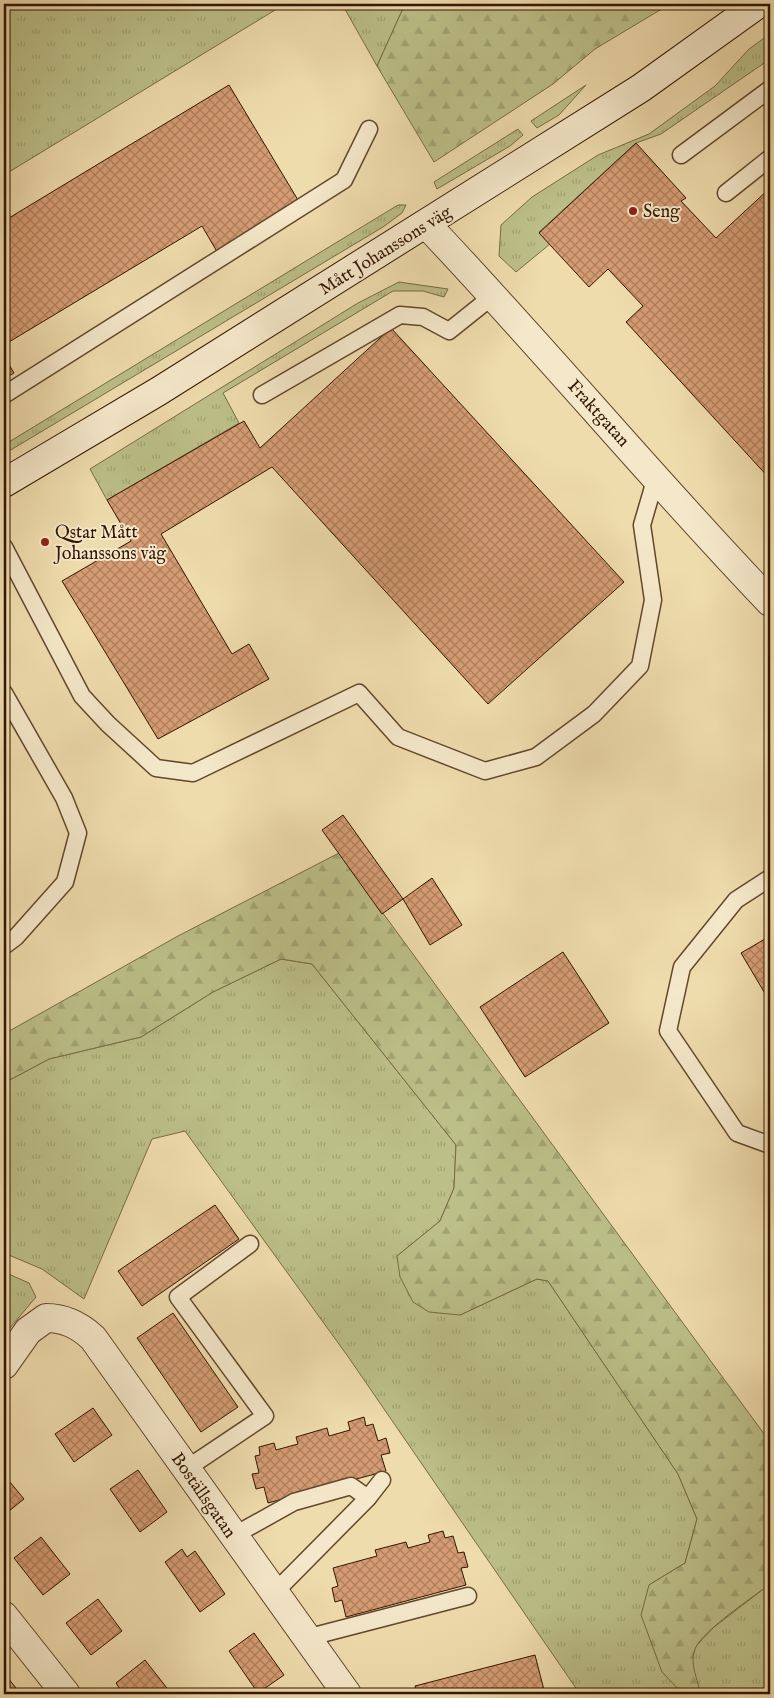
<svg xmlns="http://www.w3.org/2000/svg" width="774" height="1698" viewBox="0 0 774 1698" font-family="'IM FELL English',serif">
<defs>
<pattern id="grass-tufts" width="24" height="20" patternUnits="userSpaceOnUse" patternTransform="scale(1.25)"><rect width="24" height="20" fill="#bcbf88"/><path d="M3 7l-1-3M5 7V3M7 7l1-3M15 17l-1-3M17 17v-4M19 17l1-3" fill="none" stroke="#a2a374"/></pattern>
<pattern id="forest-firs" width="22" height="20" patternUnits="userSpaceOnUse" patternTransform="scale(1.25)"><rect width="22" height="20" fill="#bcbf88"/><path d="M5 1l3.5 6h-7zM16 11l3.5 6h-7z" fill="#a2a374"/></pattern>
<pattern id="building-cross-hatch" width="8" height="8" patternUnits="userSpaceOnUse" patternTransform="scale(1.25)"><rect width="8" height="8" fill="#d59c73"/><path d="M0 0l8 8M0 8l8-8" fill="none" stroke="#ad7e5c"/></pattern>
</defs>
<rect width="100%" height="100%" fill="#efdcad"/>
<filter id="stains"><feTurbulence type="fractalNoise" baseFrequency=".004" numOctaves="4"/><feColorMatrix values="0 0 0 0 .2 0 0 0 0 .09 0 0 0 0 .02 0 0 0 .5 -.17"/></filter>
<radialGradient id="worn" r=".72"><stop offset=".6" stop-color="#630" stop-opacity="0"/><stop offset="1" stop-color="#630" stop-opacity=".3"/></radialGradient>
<!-- grass -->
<g fill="url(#grass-tufts)" stroke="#786a44">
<path d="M4 4H285L4 175Z"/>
<path d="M342 4H405L377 66Z"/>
<path d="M770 34V59L661 134 636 143 539 232 550 244 516 272 499 256 501 225 532 197 598 155 649 134 715 86 749 49Z"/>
<path d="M586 85 559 115 537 128 531 121Z"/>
<path d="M518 129 523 135 510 146 437 189 434 182Z"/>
<path d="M398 205H406L402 213 383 227 4 454V445Z"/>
<path d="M399 282 448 289 444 297 423 291H393L223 393 239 423 107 500 90 469 358 303Z"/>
<path d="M281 959 312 964 456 1145 454 1188 440 1221 397 1256 460 1315 537 1279 548 1281 678 1474 697 1519 685 1563 649 1585 692 1659 696 1646 714 1627 770 1584V1694H580L349 1358 185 1131 152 1139 84 1299 42 1269 4 1253V1083L49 1059 141 1037 213 992Z"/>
<path d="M4 1272 29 1283 36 1297 4 1335Z"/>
</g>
<!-- forest -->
<g fill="url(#forest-firs)" stroke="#786a44">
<path d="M405 4H670L595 49 553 84 434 162 377 66Z"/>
<path d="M339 853 770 1442V1584C754 1596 703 1631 696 1647 689 1659 696 1675 699 1688L683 1694 662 1672 641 1615 649 1585 685 1563 697 1519 678 1474 548 1281 537 1279 460 1315 429 1312 413 1302 400 1277 397 1256 440 1221 454 1188 456 1145 312 964 281 959 213 992 141 1037 49 1059 4 1083V1034L178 936Z"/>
</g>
<!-- building -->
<g fill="url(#building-cross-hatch)" stroke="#331501">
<path d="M229 85 301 205 219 255 202 226 4 345V221Z"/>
<path d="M636 143 686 198 681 201 716 238 770 188V479L626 322 643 306 608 269 589 287 539 233Z"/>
<path d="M391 328 624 582 488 704 272 467 161 534 232 654 249 644 269 679 158 739 62 581 131 541 107 500 244 421 260 448Z"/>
<path d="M4 356 14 373 4 379Z"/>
<path d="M343 815 403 899 382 914 322 830Z"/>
<path d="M432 878 462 925 430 945 403 899Z"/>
<path d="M770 936V1002L741 953Z"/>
<path d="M563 952 609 1023 525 1077 480 1007Z"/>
<path d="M215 1205 239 1239 142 1306 118 1271Z"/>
<path d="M173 1313 238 1407 201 1432 137 1338Z"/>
<path d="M93 1408 112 1435 74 1462 55 1434Z"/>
<path d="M364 1417 366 1426 373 1424 378 1441 386 1438 390 1453 381 1455 386 1471 268 1503 264 1487 256 1489 252 1474 259 1473 255 1456 260 1455 259 1447 274 1443 276 1450 298 1444 296 1437 327 1428 329 1436 350 1430 348 1422Z"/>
<path d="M138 1470 167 1512 140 1532 110 1489Z"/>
<path d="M4 1475 24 1499 4 1515Z"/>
<path d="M443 1531 445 1538 453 1536 458 1553 464 1552 468 1567 461 1568 466 1585 346 1617 342 1600 335 1602 332 1588 338 1586 333 1568 377 1556 375 1550 406 1542 408 1548 430 1542 428 1535Z"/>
<path d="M41 1537 70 1574 43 1595 14 1558Z"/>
<path d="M182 1549 187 1557 195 1551 225 1594 200 1612 165 1562Z"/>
<path d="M98 1599 122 1631 91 1655 66 1623Z"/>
<path d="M254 1633 284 1675 258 1693 229 1651Z"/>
<path d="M535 1655 545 1694H417L415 1686Z"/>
<path d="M145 1660 170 1692 168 1694H123L116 1683Z"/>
<path d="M7 1677 21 1694H4V1680Z"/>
</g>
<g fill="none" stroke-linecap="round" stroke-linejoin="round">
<defs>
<g id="lane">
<path d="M681 155 770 89"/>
<path d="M726 193 770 158"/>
<path d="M4 395 344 180 369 129"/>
<path d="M262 395 400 315 423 317 449 331 494 295"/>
<path d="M4 547 82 696 108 724 156 768 193 773 359 693 398 737 485 771 536 757 594 714 640 666 653 600 642 525 656 477"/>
<path d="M4 693 64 798 78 833 65 882 16 937 4 946"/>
<path d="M770 878 736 900 682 967 668 1031 737 1133 770 1145"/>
<path d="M186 1469 265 1416 178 1297 250 1244"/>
<path d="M233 1536 294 1502 351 1486 368 1498"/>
<path d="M274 1593 368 1498 382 1480"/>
<path d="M306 1638 468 1596"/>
</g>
<g id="street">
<path d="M426 224C544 348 652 479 770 602"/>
<path d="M4 1365 28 1331 46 1318C65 1318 79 1325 93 1338L347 1694"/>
<path d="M4 1616 66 1694"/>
</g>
<path id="secondary" d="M4 483 159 391 641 88 758 4"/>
</defs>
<!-- lane casing -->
<use href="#lane" stroke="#62472c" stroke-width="19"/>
<!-- street casing -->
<use href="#street" stroke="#62472c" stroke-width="30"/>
<!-- secondary casing -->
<use href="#secondary" stroke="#331501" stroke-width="30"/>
<!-- lane -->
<use href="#lane" stroke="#f5e8ca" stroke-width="16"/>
<!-- street -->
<use href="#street" stroke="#f5e8ca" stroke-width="28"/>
<!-- secondary -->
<use href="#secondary" stroke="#f5e8ca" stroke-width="28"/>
</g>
<!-- markers -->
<g fill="#8f2418" stroke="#f5e8ca" stroke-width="2">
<circle cx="633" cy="211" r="5"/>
<circle cx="45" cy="542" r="5"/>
</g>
<g text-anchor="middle" stroke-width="4" stroke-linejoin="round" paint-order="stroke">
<!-- poi labels -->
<g font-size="18" fill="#331501" stroke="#f5e8ca" text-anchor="start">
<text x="643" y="217">Seng</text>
<text x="55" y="538">Qstar Mått<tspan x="55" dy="21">Johanssons väg</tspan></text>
</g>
<!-- street labels -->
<g font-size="18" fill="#331501" stroke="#f5e8ca">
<text transform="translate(385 250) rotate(-32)" y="6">Mått Johanssons väg</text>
<text transform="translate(599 413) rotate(48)" y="6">Fraktgatan</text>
<text transform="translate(204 1495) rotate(55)" y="6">Boställsgatan</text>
</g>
</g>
<!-- margin -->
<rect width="774" height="1698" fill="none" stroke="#efdcad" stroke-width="20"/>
<rect x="5" y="5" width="764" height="1688" fill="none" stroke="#331501" stroke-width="2.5"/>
<rect x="10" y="10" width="754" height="1678" fill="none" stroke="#331501"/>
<rect width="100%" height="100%" filter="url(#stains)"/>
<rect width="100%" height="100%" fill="url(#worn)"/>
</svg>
